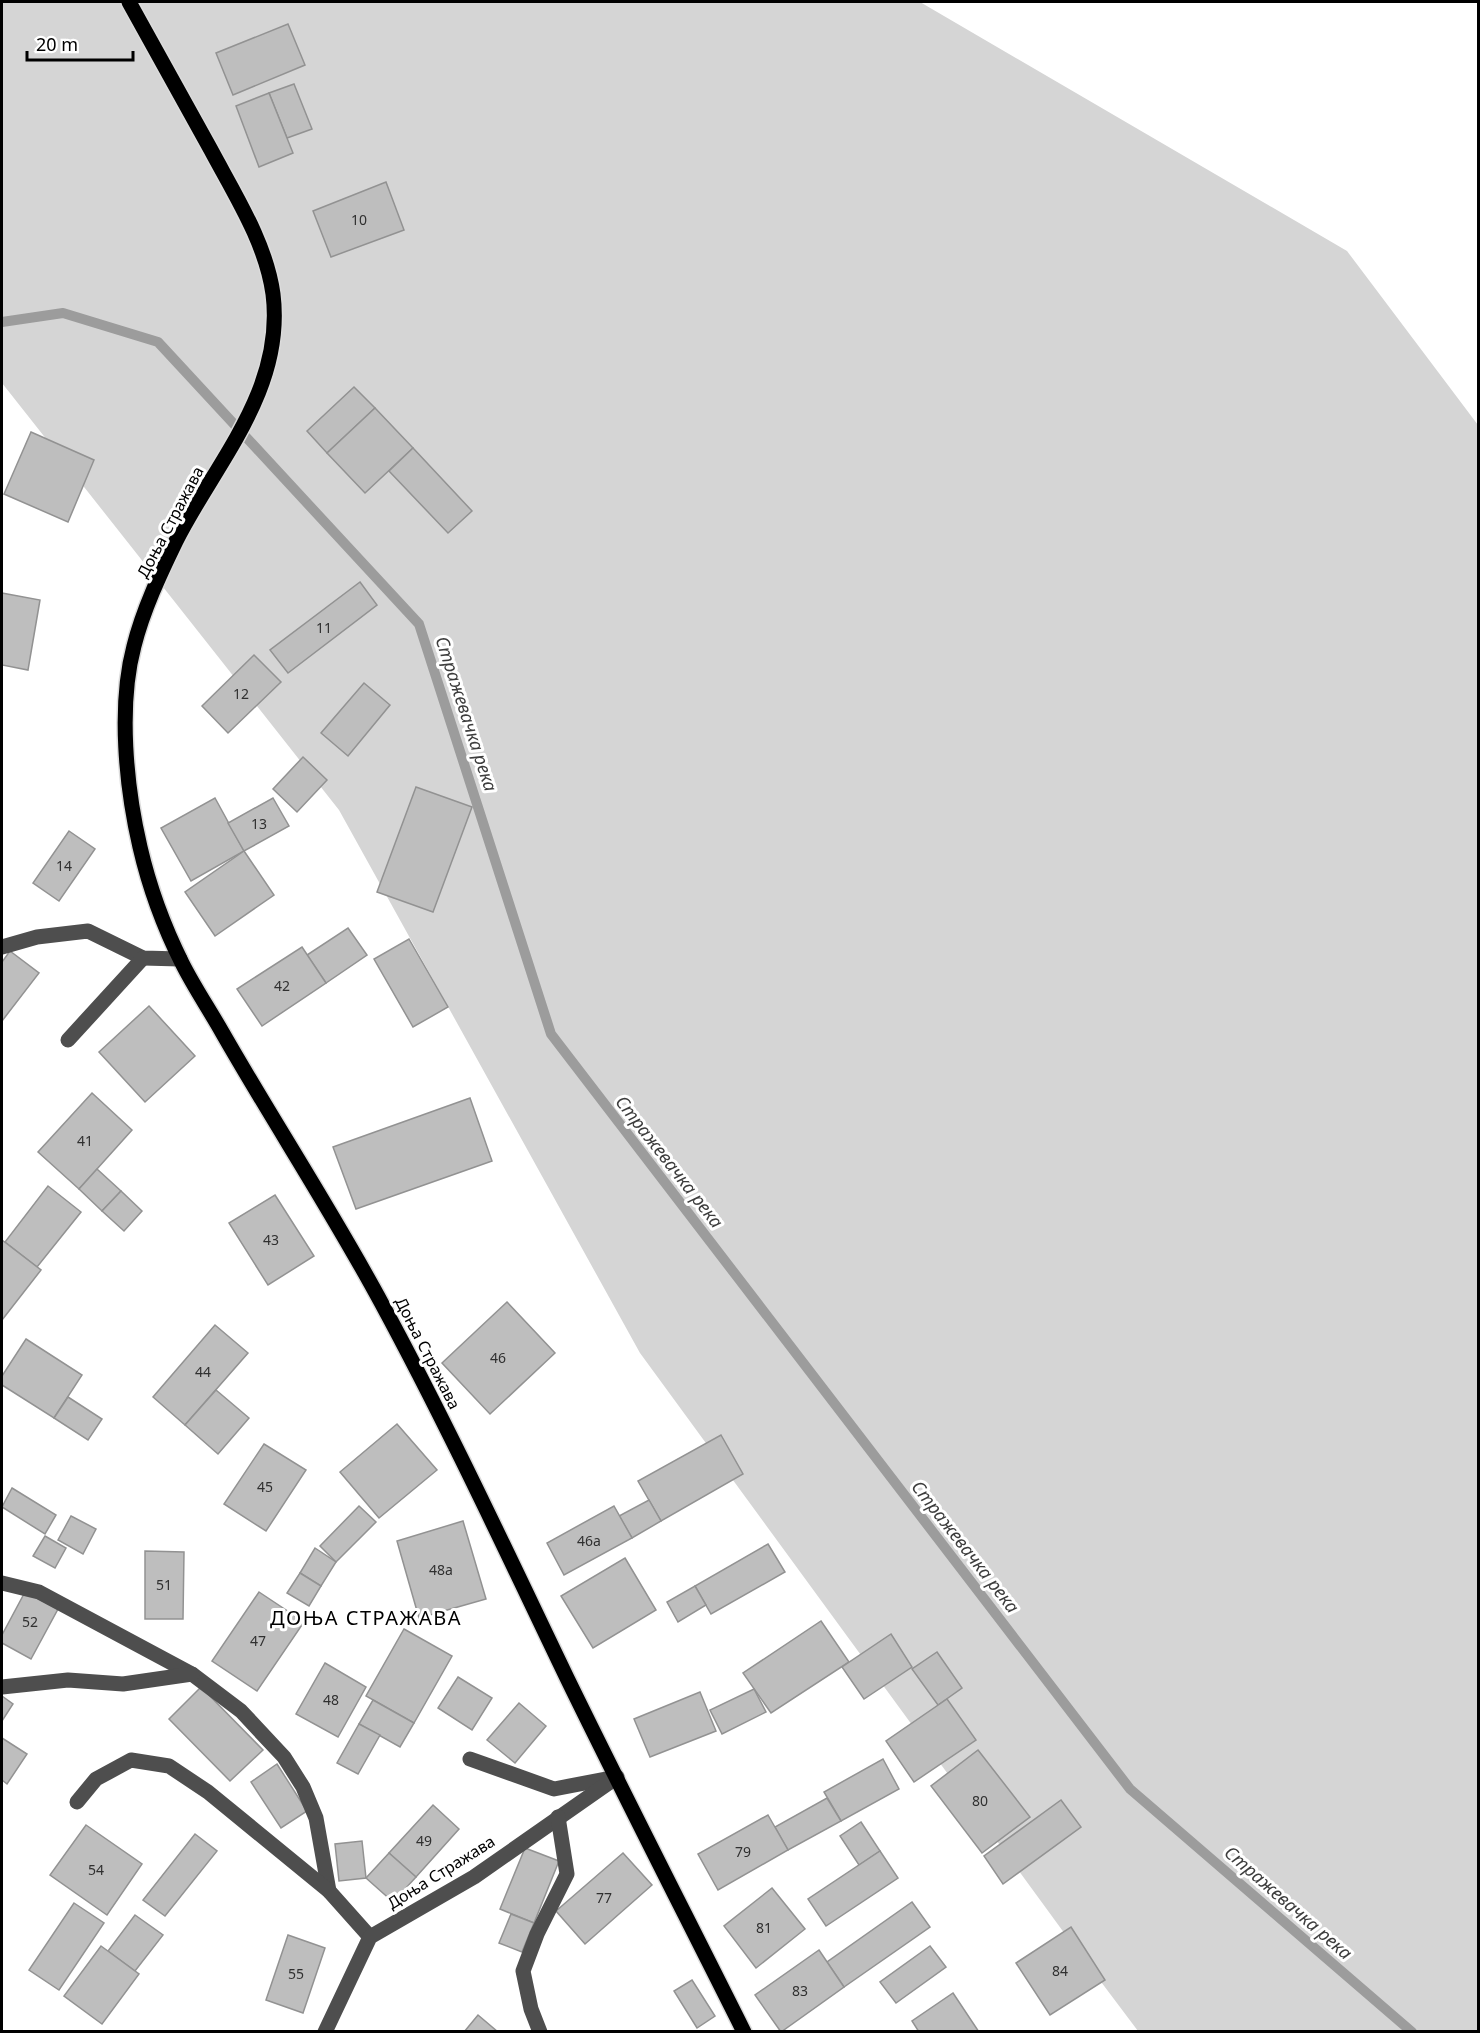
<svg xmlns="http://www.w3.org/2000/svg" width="1480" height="2033" viewBox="0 0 1480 2033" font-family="'Noto Sans',sans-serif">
<rect width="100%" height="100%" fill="#fff"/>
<!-- green -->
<path fill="#d5d5d5" d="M2 2H920L1347 251 1478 425V2031H1138L1062 1930 640 1353 339 810 2 383Z"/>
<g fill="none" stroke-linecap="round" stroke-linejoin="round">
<!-- stream -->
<path stroke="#9c9c9c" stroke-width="10" d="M2 322 63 313 158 342 419 624 551 1034 1130 1789 1412 2032"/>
</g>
<!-- building -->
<g fill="#bebebe" stroke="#929292" stroke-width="1.5">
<path d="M288 24 305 65 233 95 216 53Z"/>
<path d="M294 84 312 129 287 138 269 93Z"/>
<path d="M269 93 293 153 259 167 236 106Z"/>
<path d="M386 182 404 230 331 257 313 211Z"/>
<path d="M354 387 375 408 327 453 307 431Z"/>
<path d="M375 408 413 448 365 493 327 453Z"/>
<path d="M31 432 94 460 68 522 4 494Z"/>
<path d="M413 448 472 511 448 533 389 471Z"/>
<path d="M360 582 377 605 288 673 270 650Z"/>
<path d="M2 593 40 600 28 670 2 665Z"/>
<path d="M254 655 281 682 228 733 202 706Z"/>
<path d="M364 683 390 705 348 756 321 733Z"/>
<path d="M303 757 327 780 297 812 273 789Z"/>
<path d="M416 787 472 807 433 912 377 892Z"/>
<path d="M215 798 244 851 191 881 161 828Z"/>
<path d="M273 798 289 826 244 851 228 823Z"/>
<path d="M69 831 95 849 59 901 33 883Z"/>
<path d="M244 851 274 895 215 936 185 892Z"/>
<path d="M348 928 367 955 326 983 307 955Z"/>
<path d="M409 939 448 1007 413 1027 374 959Z"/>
<path d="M302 947 326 983 262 1026 237 989Z"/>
<path d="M10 951 39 973 2 1021V962Z"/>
<path d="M149 1006 195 1056 145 1102 99 1052Z"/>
<path d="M92 1093 132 1130 79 1189 38 1152Z"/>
<path d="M470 1098 492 1161 356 1209 333 1147Z"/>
<path d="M97 1169 121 1191 102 1211 79 1189Z"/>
<path d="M48 1186 81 1212 37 1267 5 1242Z"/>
<path d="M121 1191 142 1211 124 1231 102 1211Z"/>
<path d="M275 1195 314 1256 268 1285 229 1223Z"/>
<path d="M2 1240 41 1270 2 1320Z"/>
<path d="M507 1302 555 1353 490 1414 442 1363Z"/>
<path d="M215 1325 248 1353 185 1425 153 1397Z"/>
<path d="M26 1339 82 1375 54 1418 2 1385V1376Z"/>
<path d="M216 1390 249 1418 218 1454 185 1425Z"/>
<path d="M68 1397 102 1419 88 1440 54 1418Z"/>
<path d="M397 1424 437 1470 379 1518 340 1472Z"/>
<path d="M721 1435 743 1474 661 1521 638 1481Z"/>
<path d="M264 1444 306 1470 266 1531 224 1504Z"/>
<path d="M12 1488 56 1515 45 1534 2 1507Z"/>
<path d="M649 1500 661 1521 632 1538 619 1516Z"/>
<path d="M359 1506 376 1522 336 1562 320 1546Z"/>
<path d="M614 1506 632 1538 564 1575 547 1543Z"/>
<path d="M71 1516 96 1529 83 1554 58 1540Z"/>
<path d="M463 1521 486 1599 419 1618 397 1541Z"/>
<path d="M45 1536 66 1548 55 1568 33 1556Z"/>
<path d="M768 1544 785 1572 711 1614 695 1586Z"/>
<path d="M315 1548 336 1562 321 1586 300 1573Z"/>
<path d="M145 1551 184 1552 183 1619H145Z"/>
<path d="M625 1558 656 1610 593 1648 561 1596Z"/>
<path d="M300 1573 321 1586 309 1606 287 1593Z"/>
<path d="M695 1586 706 1605 678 1622 667 1602Z"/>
<path d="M25 1592 58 1609 31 1659 2 1643V1635Z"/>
<path d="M259 1592 304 1622 257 1691 212 1661Z"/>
<path d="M821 1621 849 1662 771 1713 743 1673Z"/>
<path d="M404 1629 452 1656 414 1723 366 1696Z"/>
<path d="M891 1634 912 1667 864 1699 842 1667Z"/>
<path d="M937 1652 962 1688 938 1705 912 1669Z"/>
<path d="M325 1663 366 1687 338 1737 296 1714Z"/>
<path d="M458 1677 492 1698 472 1730 438 1708Z"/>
<path d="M201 1687 263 1750 230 1781 169 1719Z"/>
<path d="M754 1689 766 1712 722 1734 710 1710Z"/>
<path d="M700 1692 716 1731 650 1757 634 1719Z"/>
<path d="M2 1696 13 1704 2 1721Z"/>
<path d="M947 1699 976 1740 914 1782 886 1741Z"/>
<path d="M373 1700 414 1723 400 1747 359 1724Z"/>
<path d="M519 1703 546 1726 515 1763 487 1740Z"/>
<path d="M359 1724 380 1735 358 1774 337 1763Z"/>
<path d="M2 1738 27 1754 7 1784 2 1780Z"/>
<path d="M978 1750 1030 1817 982 1853 931 1786Z"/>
<path d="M883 1759 899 1789 841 1821 824 1792Z"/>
<path d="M277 1764 307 1811 281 1828 251 1782Z"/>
<path d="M827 1798 841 1821 788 1850 775 1827Z"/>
<path d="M1061 1800 1081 1827 1003 1884 984 1856Z"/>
<path d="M433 1805 459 1829 416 1877 389 1853Z"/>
<path d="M768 1815 788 1850 718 1890 698 1854Z"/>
<path d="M861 1822 880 1851 859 1865 840 1836Z"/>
<path d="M86 1825 142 1864 107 1915 50 1875Z"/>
<path d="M195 1834 217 1851 165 1916 143 1900Z"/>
<path d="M362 1841 366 1878 339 1881 335 1844Z"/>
<path d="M525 1848 559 1861 534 1923 500 1909Z"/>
<path d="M880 1851 898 1878 826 1926 808 1899Z"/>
<path d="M389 1853 416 1877 393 1902 366 1878Z"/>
<path d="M623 1853 652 1885 585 1944 556 1911Z"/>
<path d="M772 1888 805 1929 756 1968 724 1926Z"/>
<path d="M912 1902 930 1927 844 1987 827 1962Z"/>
<path d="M74 1903 104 1923 59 1990 29 1970Z"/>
<path d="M511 1914 534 1923 522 1952 499 1943Z"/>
<path d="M135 1915 163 1935 135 1971 108 1951Z"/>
<path d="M1071 1927 1105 1980 1050 2015 1016 1963Z"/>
<path d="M288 1935 325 1948 303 2013 266 2000Z"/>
<path d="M101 1946 139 1974 102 2024 64 1996Z"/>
<path d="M930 1946 946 1967 896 2003 880 1982Z"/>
<path d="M819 1950 844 1987 781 2032 755 1995Z"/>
<path d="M692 1980 715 2016 697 2028 674 1991Z"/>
<path d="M953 1993 979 2032H919L912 2021Z"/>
<path d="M478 2015 498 2032H464Z"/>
</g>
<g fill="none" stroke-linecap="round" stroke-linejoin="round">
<defs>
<path id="major" d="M129 2C156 51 183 100 211 150 235 195 266 243 273 294 285 390 216 462 176 541 160 574 143 610 134 646 118 706 126 787 140 847 149 886 164 927 182 963 194 987 209 1009 222 1032 274 1123 332 1211 382 1304 448 1426 507 1553 567 1678 625 1797 685 1914 744 2032"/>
</defs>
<!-- major casing -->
<use href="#major" stroke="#dbdbdb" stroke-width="18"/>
<!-- minor -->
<g stroke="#4e4e4e" stroke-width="15">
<path d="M2 947 37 937 88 931 143 958 180 959"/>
<path d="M68 1040 143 958"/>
<path d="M2 1583 39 1592 192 1674 241 1711 284 1757 303 1787 316 1818 329 1891"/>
<path d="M2 1687 68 1680 123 1684 192 1674"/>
<path d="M470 1759 554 1789 611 1778"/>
<path d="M77 1802 96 1779 131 1760 169 1766 208 1792 329 1891 370 1937"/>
<path d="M325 2032 370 1937 474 1877 617 1777"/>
<path d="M540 2032 531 2009 523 1971 537 1934 567 1874 558 1817"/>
</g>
<!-- major -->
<use href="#major" stroke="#000" stroke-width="15"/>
</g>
<g text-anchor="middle" stroke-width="6" stroke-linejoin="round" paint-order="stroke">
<!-- number labels -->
<g font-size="14" fill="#303030">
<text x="359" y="225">10</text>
<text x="324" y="633">11</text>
<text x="241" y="699">12</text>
<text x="259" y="829">13</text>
<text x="64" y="871">14</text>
<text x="282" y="991">42</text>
<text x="85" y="1146">41</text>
<text x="271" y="1245">43</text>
<text x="498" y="1363">46</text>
<text x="203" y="1377">44</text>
<text x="265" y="1492">45</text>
<text x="589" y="1546">46a</text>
<text x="441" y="1575">48a</text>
<text x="164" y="1590">51</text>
<text x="30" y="1627">52</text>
<text x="258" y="1646">47</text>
<text x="331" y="1705">48</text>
<text x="980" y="1806">80</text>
<text x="424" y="1846">49</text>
<text x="743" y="1857">79</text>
<text x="96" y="1875">54</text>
<text x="604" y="1903">77</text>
<text x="764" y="1933">81</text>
<text x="1060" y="1976">84</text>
<text x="296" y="1979">55</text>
<text x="800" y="1996">83</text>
</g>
<!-- street labels -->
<g font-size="16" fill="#000" stroke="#fff">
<text transform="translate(170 522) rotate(-62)" y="6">Доња Стражава</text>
<text transform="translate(428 1353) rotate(63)" y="6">Доња Стражава</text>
<text transform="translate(441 1872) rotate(-32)" y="6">Доња Стражава</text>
</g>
<!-- water labels -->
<g font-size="18" font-style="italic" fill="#3d3d3d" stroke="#fff">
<text transform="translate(466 714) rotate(72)" y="6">Стражевачка река</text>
<text transform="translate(669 1162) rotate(52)" y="6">Стражевачка река</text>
<text transform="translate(965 1547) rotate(52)" y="6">Стражевачка река</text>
<text transform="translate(1288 1903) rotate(41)" y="6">Стражевачка река</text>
</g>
<!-- quarter labels -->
<g font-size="20" letter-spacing="1.5" fill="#000" stroke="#fff">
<text x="366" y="1625">ДОЊА СТРАЖАВА</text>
</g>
</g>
<!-- border -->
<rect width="1480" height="2033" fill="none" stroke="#000000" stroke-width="6"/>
<!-- scale -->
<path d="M27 51v9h106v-9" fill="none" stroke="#000000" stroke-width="3"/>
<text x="36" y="51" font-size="18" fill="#000000" stroke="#ffffff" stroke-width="4.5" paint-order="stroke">20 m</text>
</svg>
